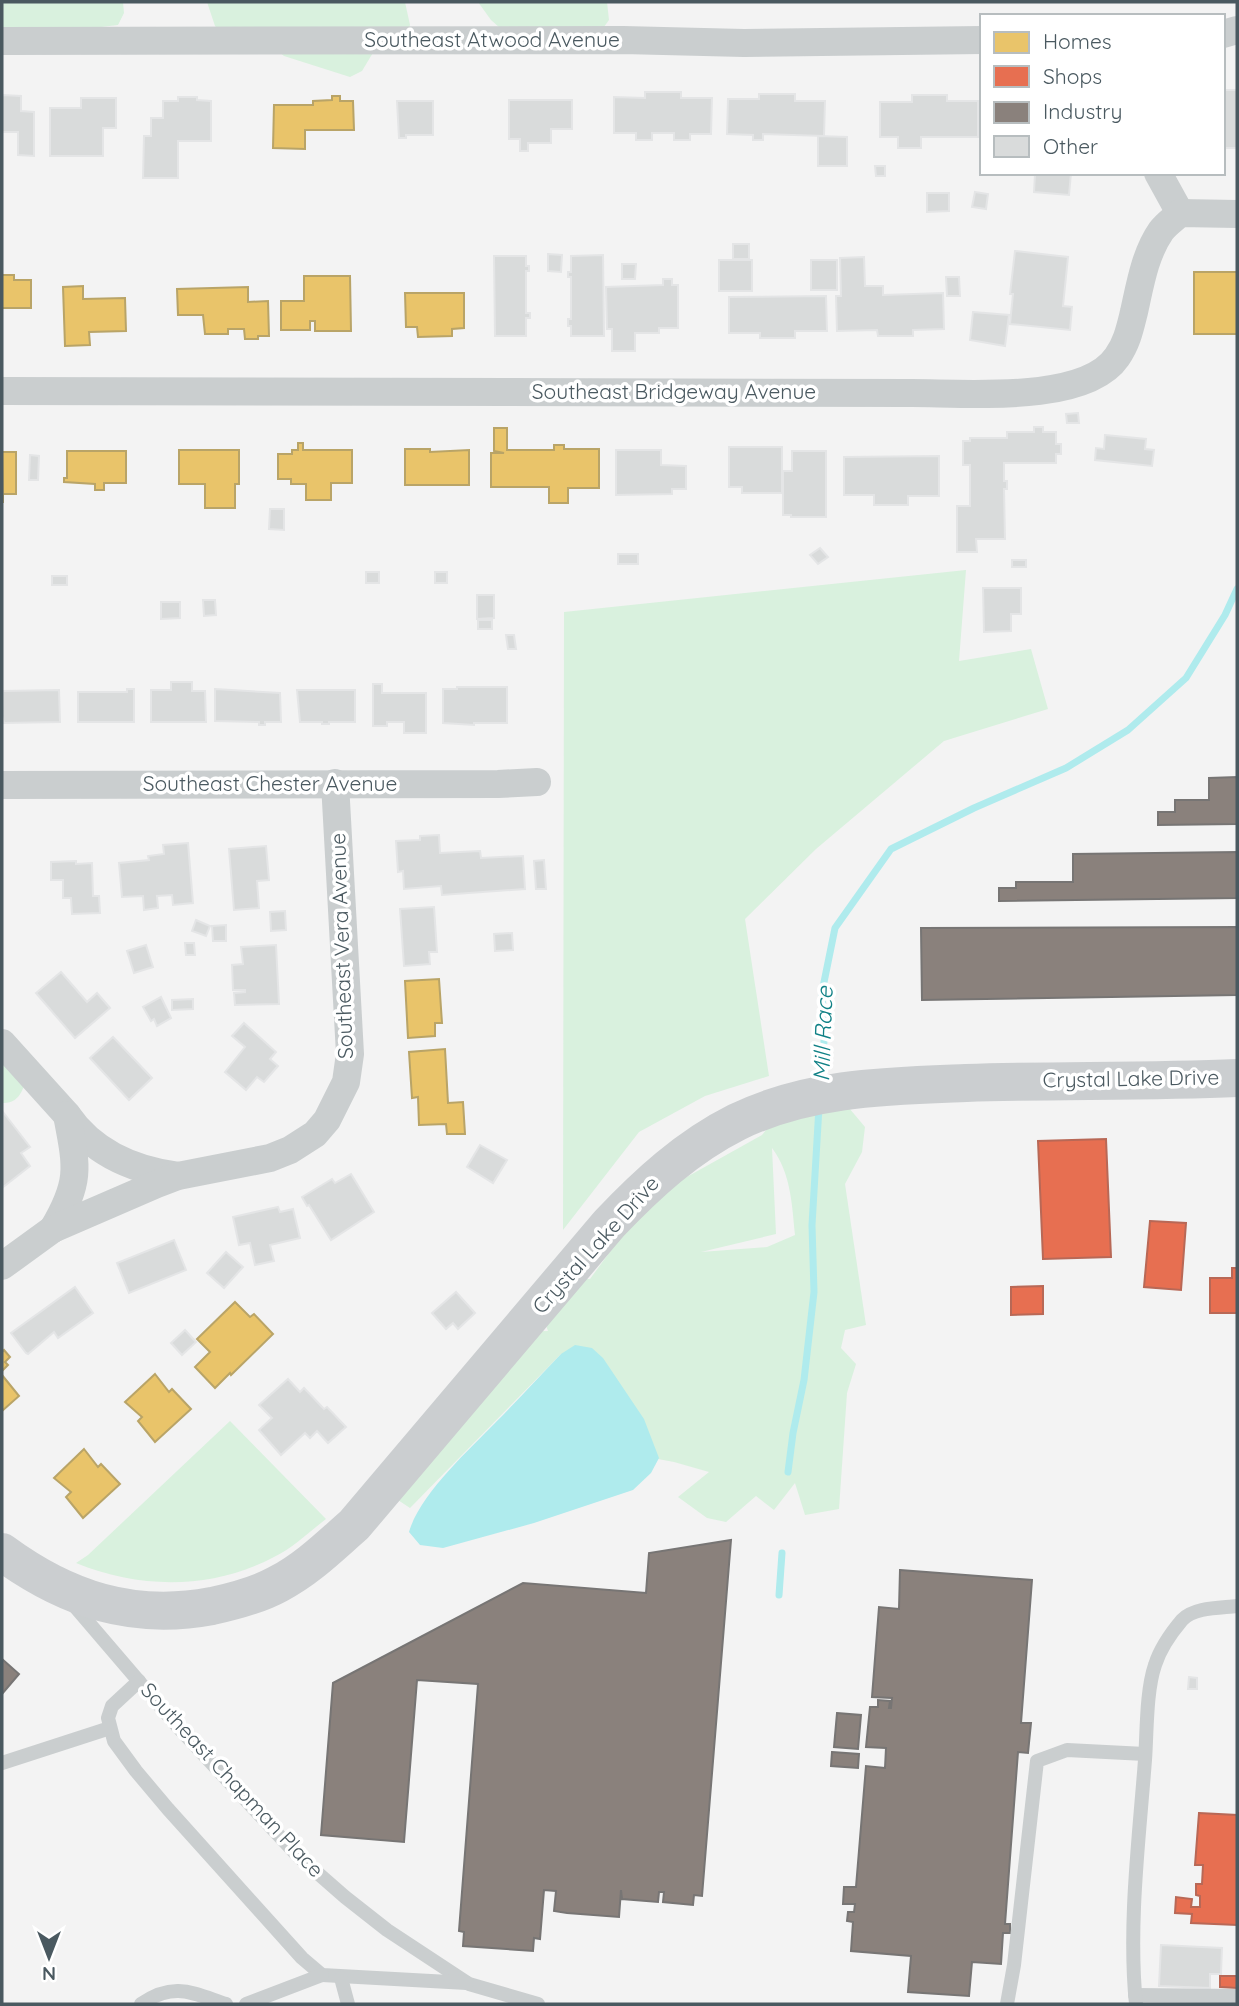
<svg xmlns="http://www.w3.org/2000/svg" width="1239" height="2006" viewBox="0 0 1239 2006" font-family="Quicksand,sans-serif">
<rect width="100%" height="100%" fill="#f3f3f3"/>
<!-- green -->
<g fill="#d9f1de" fill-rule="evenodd">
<path d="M2 2H123L124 13 118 25 76 30 2 46Z"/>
<path d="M207 2H405L410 25 405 38 377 46 362 71 350 77 284 56 263 39 224 36 215 26Z"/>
<path d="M478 2H607L609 20 601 31 500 28 491 20Z"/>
<path d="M966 570 959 661 1031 649 1048 709 944 741 816 849 745 919 769 1076 705 1096 639 1132 563 1230 564 612Z"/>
<path d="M2 1041 29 1070C24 1085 22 1104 2 1103Z"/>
<path d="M844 1102 865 1127 862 1152 845 1184 866 1325 845 1330 841 1348 856 1364 847 1393 839 1509 805 1515 795 1483 774 1510 756 1496 726 1522 707 1518 678 1497 709 1472 674 1462 647 1457 561 1354 410 1508 389 1494 507 1332 548 1331 537 1301 553 1279H590L634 1219 676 1183 762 1135 779 1114ZM772 1148C791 1173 792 1205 795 1235L767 1247 701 1252 776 1234Z"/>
<path d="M230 1421 326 1519C309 1532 293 1548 274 1557 211 1590 140 1589 76 1563L88 1555Z"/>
</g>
<!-- water -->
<path fill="#afebed" d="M575 1345 592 1348 603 1358 644 1419 659 1458 651 1473 633 1490 534 1523 443 1548 420 1545 409 1532C420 1494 468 1451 496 1422 518 1400 539 1377 561 1354Z"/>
<!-- homes -->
<g fill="#e9c46a" stroke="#b9a467" stroke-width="2">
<path d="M332 96H340V101H353L354 130H305V149L273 148 274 105H313V101L332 100Z"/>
<rect x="1194" y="272" width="43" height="62"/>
<path d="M2 275H14V280H31V308H2Z"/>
<path d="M304 276H350L351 331H315V321H310V330H281V301H304Z"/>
<path d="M83 286V299L125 298 126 331 89 332 90 345 65 346 63 287Z"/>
<path d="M248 287V302L268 301 269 336H258V339H245L244 329H228V334H205L203 315H178L177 289Z"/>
<path d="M405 293H464V328L452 329V336L418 337 417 327H406Z"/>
<path d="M494 428H507V450H554V445H564V449H599V488H568V503H549V487H491V453H504L494 451Z"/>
<path d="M298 443H303V450H352V483H331V500H306V484H291V479H278V454H292V450H298Z"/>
<path d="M405 449H430V452L469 450V485H405Z"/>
<path d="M179 450H239V484H235V508H205V484H179Z"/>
<path d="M67 451H126V483H104V490H95V484L64 482V478H67Z"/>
<path d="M2 452H16V494H3V503Z"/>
<path d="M439 979 442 1023H435V1036L408 1038 405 981Z"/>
<path d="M445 1049 448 1103 463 1102 465 1134H447L446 1124 419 1125 418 1097 412 1098 409 1052Z"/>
<path d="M235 1302 250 1317 254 1314 273 1334 231 1375 230 1373 215 1388 195 1367 210 1352 197 1339Z"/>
<path d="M4 1350 10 1357 5 1362 8 1365 2 1371V1352Z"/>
<path d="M155 1374 169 1392 172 1389 191 1409 155 1442 138 1421 142 1417 125 1402Z"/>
<path d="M2 1375 19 1396 2 1411Z"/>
<path d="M84 1449 98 1467 101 1464 120 1484 83 1518 66 1497 71 1492 54 1478Z"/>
</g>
<!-- shops -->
<g fill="#e76f51" stroke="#b86856" stroke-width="2">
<path d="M1106 1139 1111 1257 1043 1259 1038 1141Z"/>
<path d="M1150 1221 1186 1223 1181 1290 1144 1287Z"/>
<path d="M1232 1268H1237V1313H1210V1278H1232Z"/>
<path d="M1043 1286V1314L1011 1315V1287Z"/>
<path d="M1199 1813 1237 1815V1925L1191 1923 1192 1914 1175 1913 1176 1897 1192 1899 1191 1907H1200V1896L1196 1895V1884H1202L1203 1865H1195Z"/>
<path d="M1220 1976H1237V1988L1220 1987Z"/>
</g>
<!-- industry -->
<g fill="#8a817c" stroke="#777574" stroke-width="2">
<path d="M1237 777V824L1158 825V812H1175V800H1209V778Z"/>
<path d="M1237 852V898L999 901V888H1016V882H1073V854Z"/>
<path d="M1237 927V995L922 1000 921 928Z"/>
<path d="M731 1540 702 1896 694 1895 693 1905 663 1902 664 1892H659L658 1902 622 1899 621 1890 619 1917 567 1913 554 1911 556 1891 544 1890 540 1939 534 1938 533 1951 463 1946 464 1932 459 1931 478 1684 417 1680 404 1842 321 1835 333 1683 523 1583 646 1593 649 1553Z"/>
<path d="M900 1570 1032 1580 1021 1723H1031L1028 1753 1018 1752 1005 1924H1010V1933H1003L1001 1964 972 1962 969 1996 908 1992 911 1956 851 1951 853 1922 847 1921 848 1912H854L855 1904H843L844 1887H856L866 1766 885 1768 886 1748 866 1747 870 1707H878V1700L890 1701 889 1708H891L892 1698 872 1697 879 1607 899 1609Z"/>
<path d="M2 1659 19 1674 2 1694Z"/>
<path d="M837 1713 861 1715 858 1749 834 1747Z"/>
<path d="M832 1752 859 1754 858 1768 831 1766Z"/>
</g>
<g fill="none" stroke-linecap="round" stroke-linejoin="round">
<!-- stream -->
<g stroke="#afebed" stroke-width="7">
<path d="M821 1085 824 1041 822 992 835 928 891 849 974 808 1066 768 1128 730 1186 678 1225 615 1237 589"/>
<path d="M788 1472 793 1433 804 1380 814 1292 812 1225 819 1107"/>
<path d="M779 1595 782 1553"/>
</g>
</g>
<!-- building -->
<g fill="#d9dbdb" stroke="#e4e5e6" stroke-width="2">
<rect x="1223" y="90" width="14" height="58"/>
<path d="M645 92H681V98H712L711 134H690V140H674V133H652V140H636V133H614V97L645 98Z"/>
<path d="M759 94H795V101H825L824 136 763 134V140H753V135L727 134 728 99H759Z"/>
<path d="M2 95 21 96V111L34 112V156L18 155V132H2Z"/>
<path d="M912 95H947V101H978V137H921V148H898V137H880V102H912Z"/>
<path d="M178 97H197V100L211 101V141H178V178H143L144 136H151V118H163V101H178Z"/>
<path d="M81 98H116V128H103V156H50V108H81Z"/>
<path d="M509 100H572V129H551V143H528V151H520V139H509Z"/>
<path d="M397 101H433V135H406V138H399Z"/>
<path d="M818 136 847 137V166H818Z"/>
<path d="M875 166H885V176H876Z"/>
<path d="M1027 173H1071L1069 195 1034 192 1035 174Z"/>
<path d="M975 192 988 194 986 209 972 207Z"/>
<path d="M927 193H949V211L927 212Z"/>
<rect x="733" y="244" width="16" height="15"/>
<path d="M1015 251 1068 257 1063 306 1072 307 1070 330 1010 324 1013 294H1010Z"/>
<path d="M548 254 562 255 561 272 548 271Z"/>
<path d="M603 255 604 336H571V326H568V319H571V277H568V272H571V256Z"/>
<path d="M494 256H526V266H529V271H526V313H530V318H526V336H495Z"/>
<path d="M864 257 865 286H883V295L943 293 944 329 913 330V336H878L877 330 837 331 836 296H841L840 258Z"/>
<rect x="719" y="260" width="33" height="31"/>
<rect x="811" y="260" width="26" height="30"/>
<path d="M622 264H636L635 279H622Z"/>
<path d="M946 277H959L960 296H947Z"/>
<path d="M663 279H672V285H678V328H659V333H635V351H612V329H607L606 287 663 285Z"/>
<path d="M826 296 827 331H795V338H760V333H729V297Z"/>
<path d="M973 312 1009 315 1005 346 970 340Z"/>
<path d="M1078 413 1079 423H1067L1066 414Z"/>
<path d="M1034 427H1043V432H1056V444H1061V454H1056V463H1004V481H1007V489H1004L1005 539H976L977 552H957V506H970V465H963V441H970V438H1007V432H1034Z"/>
<path d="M1105 435 1146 439 1145 449 1154 450 1152 466 1095 460 1096 448 1104 449Z"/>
<path d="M729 447H782V493H742V487H729Z"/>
<path d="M616 450H661V465L686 466V489H672V494L616 495Z"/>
<path d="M792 451H826V517H791V515H783V471H792Z"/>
<path d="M30 455 39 456 38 480H29Z"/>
<path d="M939 456V496H908V505H874V495H844V457Z"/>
<path d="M270 509H284V530L269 529Z"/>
<path d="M820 548 828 557 818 564 810 555Z"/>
<rect x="618" y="554" width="20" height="10"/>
<rect x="1012" y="560" width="14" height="7"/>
<rect x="366" y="572" width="13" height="11"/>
<rect x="435" y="572" width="12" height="11"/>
<rect x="52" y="576" width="15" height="9"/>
<path d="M983 588H1021V614H1011V631L984 632Z"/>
<path d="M477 595H494V618L477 619Z"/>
<path d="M203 600H215L216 615 204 616Z"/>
<path d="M161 602H180V618L161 619Z"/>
<rect x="478" y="620" width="14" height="9"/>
<path d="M506 635H514L516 649H508Z"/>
<path d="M171 682H192V691H205L206 722H151V690H171Z"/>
<path d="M373 684H382V693H426V733H404V722H387V726H373Z"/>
<path d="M457 687H507V723H474V725L443 723V689H457Z"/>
<path d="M127 689H134V722H78V692H127Z"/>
<path d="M215 689 280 693 281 722H265V725H259V722L215 721Z"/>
<path d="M59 690 60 722 4 723 2 716 3 691Z"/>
<path d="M297 690H355V722H329V724H322V722H300Z"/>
<path d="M439 835 440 853 480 851 481 858 523 856 525 889 442 895 441 886 404 889 403 871 398 872 396 841 420 840V836Z"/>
<path d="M188 843 193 903 173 905 172 895 157 896 158 908 144 910 143 896 122 897 119 863 149 860 148 856 164 854 163 845Z"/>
<path d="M266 846 269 880 257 881 259 908 234 910 229 849Z"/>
<path d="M544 860 546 889H536L534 861Z"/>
<path d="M76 861V864L92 863 93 896H99L100 913 72 914 71 898H63V880H51V862Z"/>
<path d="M434 907 437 952H429L430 964 404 966 400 909Z"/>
<path d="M285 911 286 930 271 931 270 912Z"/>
<path d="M196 920 210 926 206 936 192 931Z"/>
<path d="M226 925V941H213L212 926Z"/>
<path d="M512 933 513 950 495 951 494 934Z"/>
<path d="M185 943H194L195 955H186Z"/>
<path d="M146 945 153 967 134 973 127 951Z"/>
<path d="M276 945 279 1004 235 1005 234 993 245 992V990H233L232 965 243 964 241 947Z"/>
<path d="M61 972 87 1002 97 993 110 1008 75 1038 36 993Z"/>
<path d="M161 997 171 1018 157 1026 154 1019 151 1021 143 1007Z"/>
<path d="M193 999V1009L172 1010V1000Z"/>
<path d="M244 1023 276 1052 270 1059 278 1066 264 1082 257 1077 246 1090 225 1072 245 1047 232 1036Z"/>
<path d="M113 1037 152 1078 129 1100 90 1058Z"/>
<path d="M3 1112 30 1147 21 1153 30 1166 2 1188Z"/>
<path d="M480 1145 507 1160 493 1183 467 1167Z"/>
<path d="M351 1174 374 1212 331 1240 309 1205 307 1206 302 1197 332 1179 335 1183Z"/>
<path d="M278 1207 280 1212 293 1209 300 1238 270 1245 274 1261 255 1265 250 1243 239 1245 233 1217Z"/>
<path d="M174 1240 186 1270 129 1293 117 1263Z"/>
<path d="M226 1252 243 1267 224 1288 207 1273Z"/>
<path d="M75 1287 93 1313 58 1338 54 1332 28 1354 26 1353 11 1333Z"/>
<path d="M456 1292 475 1313 458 1329 453 1323 446 1329 432 1313Z"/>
<path d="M185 1330 196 1342 182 1355 171 1343Z"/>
<path d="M288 1379 300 1392 304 1388 324 1409 327 1407 346 1427 328 1443 317 1431 310 1438 305 1433 281 1455 259 1430 272 1418 259 1405Z"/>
<path d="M1189 1677 1197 1678V1689H1188Z"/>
<path d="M1161 1945 1222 1948 1221 1974H1210V1988L1159 1986Z"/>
</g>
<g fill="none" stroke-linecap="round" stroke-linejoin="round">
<!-- lane -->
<g stroke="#cacecf" stroke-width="14">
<path d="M71 1602 178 1727 297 1855 345 1897 387 1930 469 1984 538 2004"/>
<path d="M139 1681 112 1706 108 1718 114 1741 136 1771 168 1809 302 1958 322 1975 467 1983"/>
<path d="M2 1763 110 1728"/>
<path d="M341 1978 348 2004"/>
<path d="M1135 1995 1237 1996"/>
<path d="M141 2004C174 1981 193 1993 226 2004"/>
<path d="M246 2004 322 1975"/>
<path d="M1007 2004 1014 1965 1037 1761 1067 1750 1145 1754"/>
<path d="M1136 2004C1128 1926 1139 1839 1145 1760 1147 1733 1146 1691 1155 1665 1160 1649 1171 1633 1182 1620 1194 1607 1221 1608 1237 1606"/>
</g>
<!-- street -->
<g stroke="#cacecf" stroke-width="28">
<path d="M1223 34 1237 30"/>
<path d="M2 41 623 40 744 43 982 40"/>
<path d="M1158 173 1180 213"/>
<path d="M2 391 912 393C965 393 1085 404 1117 357 1127 343 1130 328 1134 312 1140 285 1145 254 1161 231 1166 224 1174 219 1180 213L1237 214"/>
<path d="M2 785 498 784 537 782"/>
<path d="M2 1043 67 1115C93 1153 133 1170 178 1176"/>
<path d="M53 1229C81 1182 77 1167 67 1115"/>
<path d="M2 1266 53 1229 157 1184 178 1176 270 1158 290 1150 315 1134 327 1120 346 1082 350 1054 335 783"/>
</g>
<!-- secondary -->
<path stroke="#cbced0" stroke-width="38" d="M2 1552C66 1599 132 1621 212 1606 235 1601 258 1595 278 1584 307 1569 330 1546 354 1525L609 1224C647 1184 687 1147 737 1122 809 1087 888 1086 966 1083 1056 1080 1147 1082 1237 1078"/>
</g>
<g text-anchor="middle" stroke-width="7" stroke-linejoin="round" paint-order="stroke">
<!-- street labels -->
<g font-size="21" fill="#4a5960" stroke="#fff">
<text x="492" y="47">Southeast Atwood Avenue</text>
<text x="674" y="399">Southeast Bridgeway Avenue</text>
<text x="270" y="791">Southeast Chester Avenue</text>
<text transform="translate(342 946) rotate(-92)" y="7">Southeast Vera Avenue</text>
<text transform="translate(1131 1079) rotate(-1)" y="7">Crystal Lake Drive</text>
<text transform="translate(596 1245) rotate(-48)" y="7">Crystal Lake Drive</text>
<text transform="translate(232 1780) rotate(47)" y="7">Southeast Chapman Place</text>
</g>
<!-- water labels -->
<g font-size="23" font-style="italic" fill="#108186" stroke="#fff">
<text transform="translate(823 1034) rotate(-88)" y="8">Mill Race</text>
</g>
</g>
<!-- border -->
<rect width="1239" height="2006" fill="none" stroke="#4a5960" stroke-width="7"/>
<!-- legend -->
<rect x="980" y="14" width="245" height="161" fill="#ffffff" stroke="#b7bdbf" stroke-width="2"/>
<rect x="994" y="32" width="35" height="21" fill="#e9c46a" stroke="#b7bdbf" stroke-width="2"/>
<text x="1043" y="49" font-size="21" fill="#4a5960">Homes</text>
<rect x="994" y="66" width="35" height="21" fill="#e76f51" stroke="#b7bdbf" stroke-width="2"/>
<text x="1043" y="84" font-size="21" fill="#4a5960">Shops</text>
<rect x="994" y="102" width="35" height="21" fill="#8a817c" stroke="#b7bdbf" stroke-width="2"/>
<text x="1043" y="119" font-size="21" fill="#4a5960">Industry</text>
<rect x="994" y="136" width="35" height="21" fill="#d9dbdb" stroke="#b7bdbf" stroke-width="2"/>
<text x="1043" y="154" font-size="21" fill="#4a5960">Other</text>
<!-- north arrow -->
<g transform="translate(49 1957) rotate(180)" stroke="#ffffff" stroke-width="5" paint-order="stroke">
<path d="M0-5L12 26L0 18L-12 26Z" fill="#4a5960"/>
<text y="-10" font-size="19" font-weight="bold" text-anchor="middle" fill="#4a5960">N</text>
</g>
</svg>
